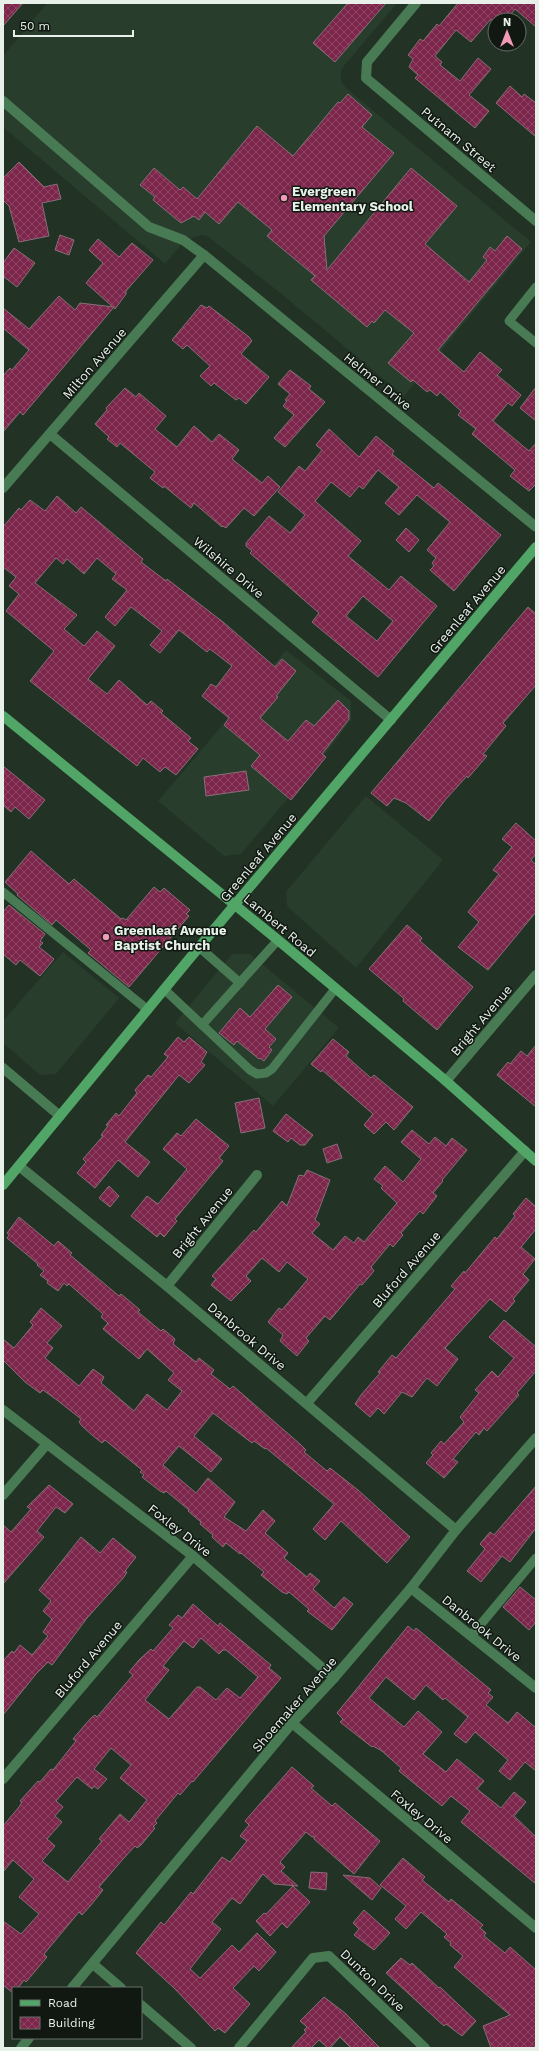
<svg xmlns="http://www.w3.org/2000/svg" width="539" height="2051" viewBox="0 0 539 2051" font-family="'Work Sans',sans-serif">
<defs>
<pattern id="building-cross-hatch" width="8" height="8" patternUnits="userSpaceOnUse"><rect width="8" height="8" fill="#7b264a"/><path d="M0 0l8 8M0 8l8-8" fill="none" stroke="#8e4664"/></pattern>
</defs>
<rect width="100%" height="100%" fill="#223225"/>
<!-- built -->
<g fill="#283d2c">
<path d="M47 3H397L344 66 341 71V81L346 88 531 242 404 396 279 292 207 236 201 235 192 238 181 245 165 264 3 127V56Z"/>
<path d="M286 650 351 701V720L327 752 241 854 224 856 158 801Z"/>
<path d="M366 796 443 860 356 968 287 906 286 892Z"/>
<path d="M63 952 119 998 56 1074 40 1075 3 1043V1021Z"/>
<path d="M232 954H250L339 1028 273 1106 175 1023Z"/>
</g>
<!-- building -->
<g fill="url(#building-cross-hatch)" stroke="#876f77" fill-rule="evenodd">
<path d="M3 3H23L3 26Z"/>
<path d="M348 3H386L335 62 313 43Z"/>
<path d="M458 3H536V27L515 9 506 20H490L471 42 456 30 435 56 442 62 440 65 460 81 478 58 491 69 469 95 489 111 475 128 415 78 418 75 409 67 413 59 408 55 420 39 423 41 437 24 439 26Z"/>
<path d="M510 86 522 97 524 94 536 103V137L496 103Z"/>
<path d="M348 94 372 115 362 127 394 153 324 236 327 270 411 168 457 206 425 244 469 282 487 260 483 257 490 247 495 251 507 236 522 249 438 350 464 372 480 352 502 370 497 375 521 395 512 406 508 403 493 421 529 451 536 443V484L529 491 510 476 515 470 472 434 476 429 458 415 461 411 440 392 437 396 430 390 427 392 413 380 411 382 388 363 414 333 385 310 374 323 372 321 367 327 311 280 315 276 267 236 272 230 238 202 219 224 205 212 199 220 194 216 181 223 153 200 155 197 140 185 154 168 180 190 183 187 197 199 257 126 293 156 338 102 340 103Z"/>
<path d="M19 162 44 187 57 184 61 199 42 203 49 236 19 242 9 206 3 200V178Z"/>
<path d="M60 235 74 240 69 255 55 250Z"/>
<path d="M98 239 119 257 132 243 153 260 126 291V294L115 309 86 283 103 263 89 250Z"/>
<path d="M14 248 35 263 17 287 3 276V263Z"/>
<path d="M59 296 75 310 80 303 114 307 23 415 20 412 3 432V376L10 368 12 370 29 350 3 328V308L29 329Z"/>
<path d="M201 305 207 308 209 306 249 337 252 341 241 354 269 377 246 404 239 398 236 400 214 383 211 386 200 376 210 366 187 345 183 349 172 340Z"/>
<path d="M290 370 311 386 309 389 325 402 285 447 274 438 294 415 283 406 287 401 285 400 290 394 278 384Z"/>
<path d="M536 387V421L520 408Z"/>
<path d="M125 388 136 397 139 393 166 416 155 429 177 447 194 426 212 442 219 434 239 450 232 459 262 483 268 476 280 487 254 516 244 508 226 528 223 526 222 527 194 503 191 508 164 486 163 488 150 478 155 472 120 443 117 447 107 439 109 437 95 424 107 410 106 408Z"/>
<path d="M329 429 359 457 376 436 394 451 392 454 434 488 438 483 501 535 454 591 430 570 434 566 432 563 436 558 427 550 450 522 417 495 399 515 385 503 399 487 378 470 363 489 359 486 350 497 331 482 315 501 361 541 348 556 389 590 401 576 437 606 378 677 312 622 319 613 250 553 252 551 246 546V543L269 516 290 533 305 515 278 492 299 466 305 471 322 450 316 445ZM363 596 393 621 377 641 346 616Z"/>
<path d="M57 496 76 513 81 507 143 559 141 562 166 581 167 579 223 622 275 667 282 659 296 671 276 696 278 697 260 718 288 741 306 720 314 726 338 700 349 711V719L322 754 326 757 291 800 251 766 260 755 224 725 229 718 202 696 211 684 216 687 232 666 210 649 207 652 179 630 160 653 150 645 162 631 131 607 115 626 105 617 127 590 112 579 116 574 97 558 84 574 67 559 63 564 56 558 35 583 77 615 64 629 84 646 97 631 115 646 88 679 107 694 119 680 147 705 151 701 163 711 161 713 191 738 188 741 198 749 176 775 165 767 160 772 143 758 137 766 30 681 54 651 6 611 19 594 9 586 16 577 3 567V527L19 508 21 510 30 500 45 511Z"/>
<path d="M406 528 419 540 409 552 396 540Z"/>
<path d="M528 607 536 614V685L503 723 506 726 483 754 487 756 468 778 467 776 446 799 429 821 406 803 394 798 387 806 371 793Z"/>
<path d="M3 766 45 800 29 819 15 807 11 812 3 805Z"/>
<path d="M246 771 249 790 206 796 204 777Z"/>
<path d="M516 823 536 841V854L531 860 536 865V912L488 970 458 947 479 922 468 912 499 874 493 870 512 847 502 839Z"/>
<path d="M31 851 69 884 74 879 121 919 123 918 126 920 154 887 160 892 164 888 190 910 186 914 189 916 129 987 88 953 91 950 56 920 52 925 17 895 18 894 5 882Z"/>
<path d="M9 905 45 934 40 941 43 943 39 947 54 959 40 976 20 960 16 965 3 954V912Z"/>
<path d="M407 925 422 938 420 941 473 987 437 1030 403 1001 404 999 401 996 369 969Z"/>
<path d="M278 985 292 997 265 1029 276 1039 269 1047 272 1050 264 1061 260 1058 259 1059 237 1041 234 1045 219 1033 240 1008 250 1017Z"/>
<path d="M178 1037 184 1042 189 1037 207 1052 201 1062 205 1065 189 1083 179 1075 125 1142 150 1162 138 1177 118 1160 95 1188 77 1173 86 1162 83 1159 103 1136 101 1135 108 1126 106 1125 116 1113 119 1116 137 1093 135 1090 148 1075 151 1077 168 1057 164 1054Z"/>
<path d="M333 1039 349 1052 346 1056 371 1078 374 1075 413 1107 394 1130 386 1122 374 1134 364 1125 373 1114 322 1070 321 1072 311 1064Z"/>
<path d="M536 1045V1107L497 1075 508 1062 510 1064 521 1051 527 1056Z"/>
<path d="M259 1098 265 1128 241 1133 235 1103Z"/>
<path d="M286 1114 313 1135 305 1145H300L291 1138 288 1142 273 1131Z"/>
<path d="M196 1119 229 1146 219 1158 223 1161 175 1219 177 1221 164 1237 160 1233 157 1237 131 1216 147 1196 158 1204 187 1169 163 1149 177 1133 181 1136Z"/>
<path d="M412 1130 429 1144 435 1137 446 1146 452 1138 467 1150 442 1180 443 1181 433 1193 437 1196 423 1214 420 1211 401 1233 403 1235 393 1247 390 1244 371 1267 374 1271 362 1285 360 1284 330 1320 325 1316 306 1338 309 1341 297 1356 280 1341 283 1335 268 1322 279 1308 282 1310 308 1279 287 1262 279 1272 262 1258 246 1276 251 1281 231 1301 211 1285 216 1279 212 1276 254 1230 256 1232 282 1201 287 1206 299 1175 304 1176 307 1170 330 1180 315 1220 320 1224 312 1233 333 1250 345 1236 354 1243 358 1237 364 1242 397 1203 381 1188 383 1186 374 1179 385 1166 403 1182 421 1159 401 1142Z"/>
<path d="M337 1144 342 1158 327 1163 323 1149Z"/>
<path d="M109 1186 119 1196 110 1207 99 1198Z"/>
<path d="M526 1198 536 1207V1229L521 1247 535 1259 523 1274 529 1280 513 1299 515 1301 506 1312 490 1299 477 1313 445 1348 458 1359 437 1386 427 1378 412 1397 402 1392 384 1414 378 1408 370 1417 355 1404 361 1395 380 1373 378 1372 392 1355 396 1358 455 1289 451 1286 464 1271 465 1273 495 1237 497 1239 515 1216 513 1214Z"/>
<path d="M19 1217 54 1246 58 1241 72 1253 70 1255 119 1296 121 1294 140 1310 138 1312 161 1331 163 1329 175 1339 173 1344 196 1362 199 1358 214 1370 211 1374 230 1389 233 1386 300 1444 306 1450 304 1452 327 1471 330 1468 358 1490 410 1537 387 1563 341 1521 325 1540 313 1529 334 1504 266 1448 265 1449 254 1441 252 1443 213 1413 194 1436 222 1459 211 1472 179 1446 163 1465 196 1493 208 1478 235 1502 224 1517 246 1531 263 1510 275 1521 265 1533 288 1553 284 1558 307 1577 310 1573 320 1581 313 1589 334 1608 344 1597 353 1604 332 1630 307 1611 309 1609 289 1592 287 1594 282 1592 261 1575 264 1572 241 1553 240 1554 226 1543 223 1547 212 1537 213 1535 200 1524 201 1522 188 1511 189 1510 166 1491 164 1493 160 1491 142 1477 144 1475 140 1472 142 1470 105 1440 102 1443 92 1435 82 1426 79 1422 81 1419 57 1400 43 1390 40 1393 25 1382 3 1360V1339L14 1348 33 1325 30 1322 41 1308 62 1326 47 1343 53 1348 45 1358 79 1386 93 1369 104 1377 101 1383 134 1411 147 1394 167 1410 182 1391 168 1380 174 1373 147 1349 139 1359 103 1329 108 1323 101 1317 103 1314 69 1284 67 1286 64 1283 58 1291 47 1283 48 1281 40 1275 44 1271 37 1265 38 1264 7 1238 9 1235 7 1233Z"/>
<path d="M504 1320 536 1347V1371L517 1393 519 1395 487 1431 484 1428 479 1435 476 1432 453 1459 458 1462 444 1478 426 1463 433 1455 431 1453 441 1441 444 1444 464 1422 460 1417 479 1393 475 1390 492 1371 498 1377 514 1358 489 1337Z"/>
<path d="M49 1485 73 1504 65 1513 56 1507 37 1531 44 1537 3 1584V1525L11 1532 31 1509 27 1507Z"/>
<path d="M536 1486V1528L510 1562 502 1556 481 1582 467 1571 485 1549 480 1544 490 1532 494 1535Z"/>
<path d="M81 1537 100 1553 113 1538 136 1557 125 1571 127 1572 124 1577 87 1618 52 1665 48 1662 36 1674 3 1715V1661L12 1651 14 1653 20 1645 32 1655 48 1636 43 1632 52 1619 43 1611 51 1601 39 1590Z"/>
<path d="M520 1587 536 1600V1622L529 1630 503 1607Z"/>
<path d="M193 1604 218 1626 220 1623 271 1665 269 1668 281 1678 193 1782 192 1781 180 1795 178 1793 155 1821 157 1823 153 1827 155 1828 141 1845 137 1848 135 1846 123 1859 99 1887 103 1890 91 1905 82 1915 79 1912 44 1954 47 1957 26 1982 24 1980 18 1988H13V1993L3 1985V1921L21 1934 39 1914 19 1897 34 1879 13 1860 3 1872V1826L19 1807 22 1802 20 1801 38 1781 40 1782 51 1769 53 1770 76 1741 73 1739 84 1726 91 1718 95 1715 97 1717 133 1675 129 1672 139 1660 151 1649 153 1651 173 1628 169 1625 178 1615 182 1618ZM201 1638 219 1654 223 1650H226L258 1677 240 1698 227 1688 216 1700 200 1687H197L169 1719 145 1700 169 1670 163 1666 184 1641 193 1648ZM111 1748 131 1765 120 1778 147 1800 129 1822 120 1814 99 1839 102 1841 68 1882 42 1861 55 1846 47 1839 62 1822 55 1816 63 1807 56 1801 77 1777 92 1789 94 1786 98 1789 107 1779 94 1769Z"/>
<path d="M408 1626 414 1631 416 1628 491 1690 488 1693 493 1697 486 1705 508 1723 517 1712 536 1728V1771L525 1762 510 1780 499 1771 508 1760 475 1732 466 1743 454 1734 468 1717 445 1698 443 1700 426 1685 414 1700 386 1677 369 1698 404 1727 418 1711 442 1732 423 1754 446 1772 457 1759 484 1781 477 1789 501 1808 514 1792 526 1802 514 1816 536 1837V1884L461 1822 470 1811 451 1796 442 1806 399 1771 401 1768 382 1751 373 1746 372 1747 340 1722 343 1719 337 1713Z"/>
<path d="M292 1767 314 1786 311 1788 332 1806 335 1803 341 1808 380 1841 354 1874 314 1839V1836L312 1837 306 1832 280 1862 285 1867 281 1871 298 1886 274 1884 263 1874 240 1904 232 1898 212 1922 221 1929 190 1969 200 1978 232 1945 239 1952 257 1933 276 1952 259 1971 254 1966 233 1988 250 2004 225 2033 218 2028 215 2031 174 1988 136 1953 161 1922 164 1925 191 1892 193 1894 222 1857 230 1862 247 1841 240 1836 249 1825 245 1821Z"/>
<path d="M403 1858 425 1877 422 1880 449 1902 451 1899 483 1925 480 1928 486 1933 484 1936 505 1953 510 1947 536 1970V2048H491L483 2026 510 2015 454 1967 463 1956 450 1945 451 1943 444 1937 447 1934 421 1912 406 1929 395 1919 406 1906 380 1885Z"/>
<path d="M311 1872 327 1873 326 1890 309 1888Z"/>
<path d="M343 1875 370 1878 381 1888 372 1900Z"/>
<path d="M293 1886 310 1902 287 1928 282 1923 270 1936 256 1921 264 1913 266 1914Z"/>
<path d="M364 1910 390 1933 374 1950 354 1935 359 1929 353 1923Z"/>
<path d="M401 1958 410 1965 412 1963 439 1988 440 1987 476 2021 462 2036 446 2024 444 2026 386 1973Z"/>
<path d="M324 1997 345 2013 380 2048H351L340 2037 330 2048H328L319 2040 311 2048H291L306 2032 304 2030 307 2027 300 2021Z"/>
</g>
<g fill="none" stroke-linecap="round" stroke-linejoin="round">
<!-- lane -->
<g stroke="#487b53" stroke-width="9">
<path d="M536 287 509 321 536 343"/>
<path d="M3 892 148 1010"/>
<path d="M199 947 240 983"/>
<path d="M165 990 250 1070 257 1074 266 1073 272 1069 335 989"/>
<path d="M202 1025 278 940"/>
<path d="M471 1636 536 1558"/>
</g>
<!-- street -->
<g stroke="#487b53" stroke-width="10">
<path d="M416 3 367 62 366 78 536 221"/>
<path d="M3 101 149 227 183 240 204 255 536 527"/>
<path d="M50 434 391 720"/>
<path d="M3 488 204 255"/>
<path d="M3 1068 60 1116"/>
<path d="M446 1081 536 975"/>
<path d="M19 1166 167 1286 456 1530"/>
<path d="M167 1286 257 1175"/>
<path d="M307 1403 525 1151"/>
<path d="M3 1410 193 1556 334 1678"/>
<path d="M3 1495 47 1444"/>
<path d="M411 1588 536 1688"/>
<path d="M292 1723 536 1928"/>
<path d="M3 1779 193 1556"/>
<path d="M93 1964 121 1988"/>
<path d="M72 1988 292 1723 334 1678 411 1588 456 1530 536 1438"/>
<path d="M141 2005 191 2048"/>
<path d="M21 2048 29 2038"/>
<path d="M239 2048 313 1958 329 1956 425 2048"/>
</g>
<!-- secondary -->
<g stroke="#51a667" stroke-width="10">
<path d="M3 716 278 940 446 1081 536 1161"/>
<path d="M3 1185 190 958 536 547"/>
</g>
</g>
<!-- markers -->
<g fill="#f09ab7" stroke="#111812" stroke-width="1.5">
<circle cx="284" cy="198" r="4"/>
<circle cx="106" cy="937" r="4"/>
</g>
<g text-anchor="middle" stroke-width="3" stroke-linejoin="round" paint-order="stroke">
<!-- street labels -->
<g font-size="13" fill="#e7f1e9" stroke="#111812">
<text transform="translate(459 139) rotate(40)" y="5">Putnam Street</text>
<text transform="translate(94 363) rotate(-49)" y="5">Milton Avenue</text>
<text transform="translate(378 381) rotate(39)" y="5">Helmer Drive</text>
<text transform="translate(229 567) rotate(40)" y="5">Wilshire Drive</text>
<text transform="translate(467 609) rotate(-50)" y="5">Greenleaf Avenue</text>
<text transform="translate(258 857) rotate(-50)" y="5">Greenleaf Avenue</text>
<text transform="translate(280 925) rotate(40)" y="5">Lambert Road</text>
<text transform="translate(481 1020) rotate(-50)" y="5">Bright Avenue</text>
<text transform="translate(202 1222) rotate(-51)" y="5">Bright Avenue</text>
<text transform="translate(406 1269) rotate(-49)" y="5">Bluford Avenue</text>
<text transform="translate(247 1336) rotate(40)" y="5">Danbrook Drive</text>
<text transform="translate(180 1530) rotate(38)" y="5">Foxley Drive</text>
<text transform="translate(482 1628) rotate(39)" y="5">Danbrook Drive</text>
<text transform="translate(88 1659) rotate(-50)" y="5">Bluford Avenue</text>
<text transform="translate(294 1704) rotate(-49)" y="5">Shoemaker Avenue</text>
<text transform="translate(422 1816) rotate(40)" y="5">Foxley Drive</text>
<text transform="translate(373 1980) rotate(44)" y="5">Dunton Drive</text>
</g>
<!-- poi labels -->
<g font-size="13" font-weight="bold" fill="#e7f1e9" stroke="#111812" text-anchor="start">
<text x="292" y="196">Evergreen<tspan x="292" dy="15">Elementary School</tspan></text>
<text x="114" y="935">Greenleaf Avenue<tspan x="114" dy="15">Baptist Church</tspan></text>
</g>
</g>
<!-- border -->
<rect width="539" height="2051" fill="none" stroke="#e7f1e9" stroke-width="8"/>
<!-- legend -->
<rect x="12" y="1987" width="130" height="52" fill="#111812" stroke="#676f68"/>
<rect x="20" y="2000" width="20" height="6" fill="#51a667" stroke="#676f68"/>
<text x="48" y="2007" font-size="12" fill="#e7f1e9">Road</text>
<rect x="20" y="2017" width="20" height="12" fill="url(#building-cross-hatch)" stroke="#676f68"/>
<text x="48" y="2027" font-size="12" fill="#e7f1e9">Building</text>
<!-- north arrow -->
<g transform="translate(507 32)"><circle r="19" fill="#111812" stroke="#676f68"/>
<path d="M0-3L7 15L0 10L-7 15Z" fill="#f09ab7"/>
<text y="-6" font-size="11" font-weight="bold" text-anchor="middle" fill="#e7f1e9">N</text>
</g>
<!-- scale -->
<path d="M14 30v6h119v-6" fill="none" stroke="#e7f1e9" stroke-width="2"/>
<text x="20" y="30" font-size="12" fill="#e7f1e9" stroke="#111812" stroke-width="3" paint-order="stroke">50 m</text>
</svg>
